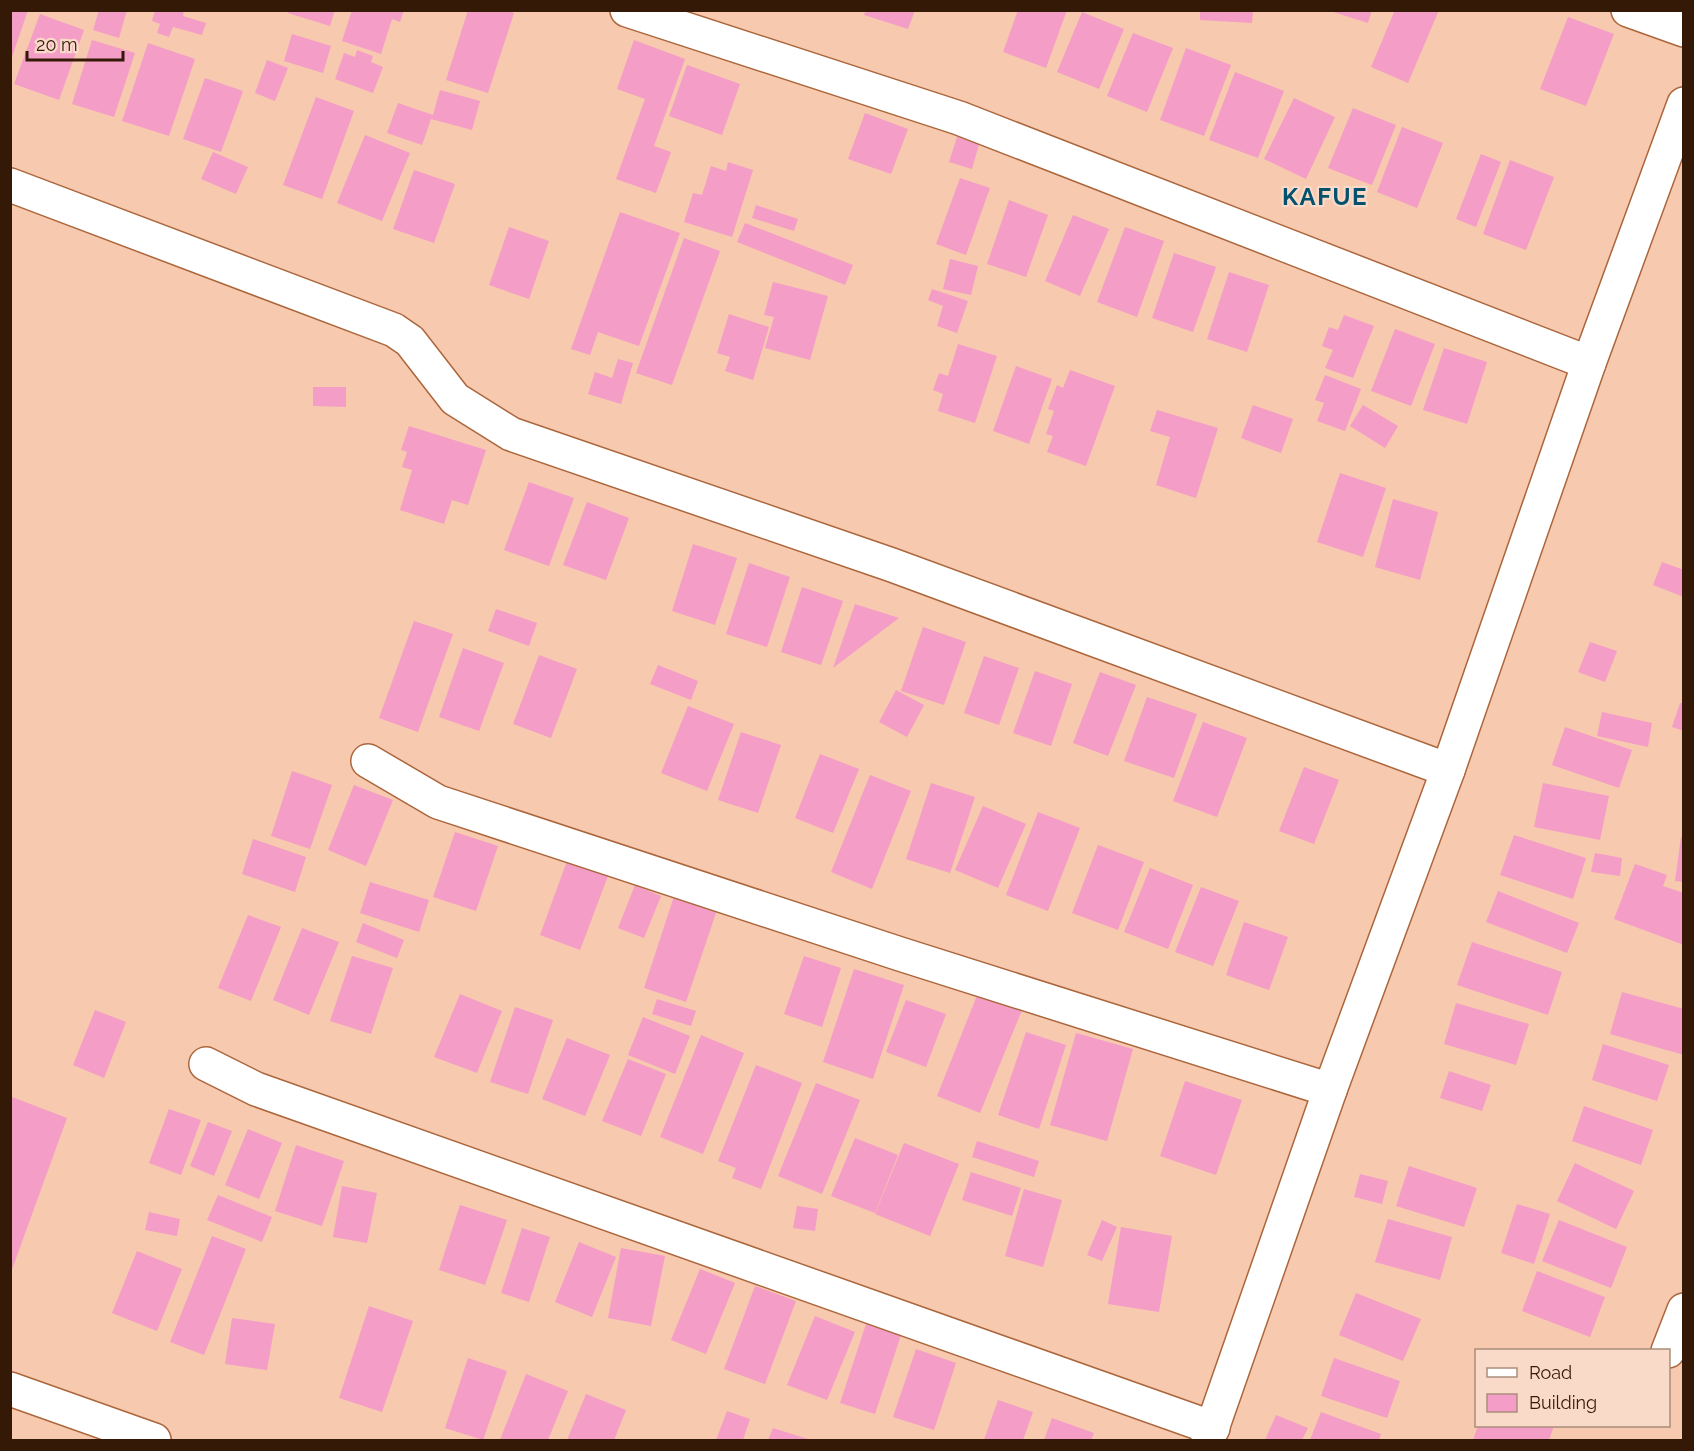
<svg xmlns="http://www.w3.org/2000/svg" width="1694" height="1451" viewBox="0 0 1694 1451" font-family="Raleway,sans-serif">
<rect width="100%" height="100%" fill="#f7c9af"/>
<!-- building -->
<g fill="#f49dc6">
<path d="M10 10H28L11 60H10Z"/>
<path d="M99 10H127L119 38 93 30Z"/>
<path d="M155 10H184L183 16 206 23 202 35 173 27 169 37 157 33 160 24 152 21Z"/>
<path d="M289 10H335L330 26 288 13Z"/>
<path d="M352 10H404L400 22 392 19 381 54 342 41Z"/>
<path d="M468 10H506L514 13 488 93 446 80Z"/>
<path d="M866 10H915L908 29 864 15Z"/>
<path d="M1018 10H1067L1046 68 1003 52Z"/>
<path d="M1200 10H1253L1252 23 1200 20Z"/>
<path d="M1327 10H1372L1368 23Z"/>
<path d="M1395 10H1439L1408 83 1371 67Z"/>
<path d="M1082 12 1124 29 1099 89 1057 72Z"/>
<path d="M40 14 84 30 59 100 14 84Z"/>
<path d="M1568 17 1614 34 1586 106 1540 89Z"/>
<path d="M1133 33 1173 48 1147 112 1107 96Z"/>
<path d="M292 34 331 46 323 73 284 61Z"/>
<path d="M92 40 135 53 114 117 72 104Z"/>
<path d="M634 40 685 59 654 146 671 152 656 193 616 179 645 99 617 89Z"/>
<path d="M148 43 195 59 169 136 122 121Z"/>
<path d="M1186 48 1231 65 1204 136 1160 120Z"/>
<path d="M357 50 373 56 371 62 383 67 373 93 335 79 344 53 355 57Z"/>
<path d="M267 60 288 68 275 101 255 93Z"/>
<path d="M687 65 740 84 722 135 669 116Z"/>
<path d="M1235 72 1284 91 1258 158 1209 140Z"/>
<path d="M205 78 243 91 221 152 183 139Z"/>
<path d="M440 90 480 101 472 130 431 119 422 145 387 133 398 103 433 115Z"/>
<path d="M316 97 354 111 322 199 283 185Z"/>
<path d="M1294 98 1335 117 1306 179 1264 159Z"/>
<path d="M1353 108 1396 125 1372 185 1328 168Z"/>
<path d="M865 113 908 129 891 174 848 159Z"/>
<path d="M1402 127 1443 143 1417 208 1377 192Z"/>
<path d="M958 134 980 141 972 169 949 162Z"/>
<path d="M365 135 410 153 382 221 337 203Z"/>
<path d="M213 152 248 167 236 194 201 179Z"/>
<path d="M1481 154 1501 162 1476 227 1456 219Z"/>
<path d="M1510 160 1554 177 1526 250 1483 234Z"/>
<path d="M728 162 753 170 732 237 684 222 693 193 702 195 711 166 726 171Z"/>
<path d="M414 170 455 184 434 243 393 229Z"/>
<path d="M960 178 990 188 966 255 936 244Z"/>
<path d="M1009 200 1048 215 1026 277 987 264Z"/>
<path d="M756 205 798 219 794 231 752 218Z"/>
<path d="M620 212 680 233 639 346 598 332 590 355 571 349Z"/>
<path d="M1073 215 1109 229 1080 296 1045 281Z"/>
<path d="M745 223 853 265 845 285 737 242Z"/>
<path d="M509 227 549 241 529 299 489 285Z"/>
<path d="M1125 227 1164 241 1137 317 1097 302Z"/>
<path d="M684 238 720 251 672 385 636 373Z"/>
<path d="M1174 253 1216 267 1193 332 1152 318Z"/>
<path d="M950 259 978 266 971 295 943 289Z"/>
<path d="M1229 272 1269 285 1247 352 1207 339Z"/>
<path d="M773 282 828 296 810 360 765 348 774 317 764 315Z"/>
<path d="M932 289 968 301 957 333 937 326 943 306 928 300Z"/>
<path d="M729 314 769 327 753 380 725 371 730 357 717 353Z"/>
<path d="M1344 315 1374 326 1353 378 1325 368 1333 350 1322 346 1329 327 1338 330Z"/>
<path d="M1395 329 1435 344 1411 406 1371 391Z"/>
<path d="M958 344 997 356 975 423 938 411 943 394 933 390 939 373 948 376Z"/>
<path d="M1444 348 1487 362 1467 424 1423 410Z"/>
<path d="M618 359 633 363 621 404 588 394 595 372 612 378Z"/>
<path d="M1016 366 1052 379 1029 444 993 431Z"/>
<path d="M1070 370 1115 386 1086 466 1047 452 1053 436 1046 434 1054 411 1048 409 1057 385 1063 388Z"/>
<path d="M1325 375 1361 389 1345 431 1317 421 1324 403 1315 400Z"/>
<path d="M313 387H346V407L313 406Z"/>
<path d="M1253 405 1293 419 1281 453 1241 438Z"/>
<path d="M1363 405 1398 426 1385 448 1350 426Z"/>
<path d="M1157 410 1218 428 1196 498 1156 485 1170 437 1150 431Z"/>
<path d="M409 426 486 450 468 505 452 500 444 524 400 510 412 470 402 467 407 452 401 450Z"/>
<path d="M1340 473 1386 488 1363 557 1317 542Z"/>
<path d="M529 482 574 498 549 566 504 550Z"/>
<path d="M1393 499 1438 512 1420 580 1375 567Z"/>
<path d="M587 502 629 518 606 580 563 565Z"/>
<path d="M693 544 737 558 715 625 672 611Z"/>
<path d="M1662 562 1684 570V597L1653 585Z"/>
<path d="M749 563 790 577 767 647 726 634Z"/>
<path d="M802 587 843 601 821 665 781 652Z"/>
<path d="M855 604 899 618 833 668Z"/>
<path d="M496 609 537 623 529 646 488 631Z"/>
<path d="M414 621 453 634 418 732 379 718Z"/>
<path d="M923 627 966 642 944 705 901 691Z"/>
<path d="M1590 642 1617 651 1605 682 1578 672Z"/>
<path d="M463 648 504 663 479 731 439 717Z"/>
<path d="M539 655 577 669 551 738 513 724Z"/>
<path d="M984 656 1019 668 999 725 964 713Z"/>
<path d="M658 665 698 681 691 700 650 684Z"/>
<path d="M1035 671 1072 684 1051 746 1013 733Z"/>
<path d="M1100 672 1136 685 1108 756 1073 743Z"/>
<path d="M896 690 924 705 907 737 879 722Z"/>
<path d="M1147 697 1197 714 1174 778 1124 761Z"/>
<path d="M1680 703 1684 704V731L1672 727Z"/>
<path d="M688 706 734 724 707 791 661 773Z"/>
<path d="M1602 712 1652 723 1648 747 1597 736Z"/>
<path d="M1203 722 1247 738 1217 817 1173 801Z"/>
<path d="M1565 727 1632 750 1619 788 1552 765Z"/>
<path d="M741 732 781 745 758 813 718 800Z"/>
<path d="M820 754 859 769 833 833 795 818Z"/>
<path d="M1304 767 1339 780 1314 844 1279 831Z"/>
<path d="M292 771 332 785 310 849 271 836Z"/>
<path d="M870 775 911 791 872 889 831 872Z"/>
<path d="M931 783 975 797 950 873 906 859Z"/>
<path d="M1543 783 1609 796 1600 840 1534 827Z"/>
<path d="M354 785 393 800 366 866 328 850Z"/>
<path d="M983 806 1026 824 998 888 955 870Z"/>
<path d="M1038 812 1080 828 1048 911 1006 895Z"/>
<path d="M455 832 498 846 476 911 433 897Z"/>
<path d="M1514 835 1586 858 1573 899 1500 875Z"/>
<path d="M1681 837 1684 838V882L1675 881Z"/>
<path d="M253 839 306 857 295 892 242 874Z"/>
<path d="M1098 845 1144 862 1118 930 1072 913Z"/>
<path d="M1595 853 1622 858 1620 876 1591 872Z"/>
<path d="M567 861 608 876 580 950 540 935Z"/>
<path d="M1635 864 1667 875 1663 886 1684 893V945L1614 919Z"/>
<path d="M1150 868 1193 885 1168 949 1124 932Z"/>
<path d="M370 882 429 900 419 932 360 913Z"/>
<path d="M678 884 721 898 686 1002 644 988Z"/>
<path d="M635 885 661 896 644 938 618 928Z"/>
<path d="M1201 887 1239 901 1213 966 1175 952Z"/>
<path d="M1498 891 1579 923 1567 953 1486 922Z"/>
<path d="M248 915 281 927 251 1001 218 988Z"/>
<path d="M1244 922 1288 937 1269 990 1226 975Z"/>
<path d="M363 923 404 940 397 958 356 942Z"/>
<path d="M302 928 339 942 309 1015 273 1000Z"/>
<path d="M1472 942 1562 972 1548 1015 1457 985Z"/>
<path d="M352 956 393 968 371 1034 330 1021Z"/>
<path d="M804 956 841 968 822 1027 784 1014Z"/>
<path d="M854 969 904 985 873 1079 823 1062Z"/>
<path d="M1622 992 1684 1009V1055L1610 1034Z"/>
<path d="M978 993 1022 1010 980 1113 937 1096Z"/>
<path d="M460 994 502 1011 477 1073 434 1057Z"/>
<path d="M657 999 696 1011 691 1026 652 1014Z"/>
<path d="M906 1000 946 1014 926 1067 886 1052Z"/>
<path d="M1456 1003 1529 1024 1516 1065 1444 1044Z"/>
<path d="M515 1007 553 1020 528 1094 490 1082Z"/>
<path d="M95 1010 126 1022 104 1078 73 1065Z"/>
<path d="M643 1017 690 1036 675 1074 628 1055Z"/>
<path d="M1026 1032 1066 1045 1039 1129 998 1115Z"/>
<path d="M1076 1033 1133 1049 1107 1141 1050 1125Z"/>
<path d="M701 1035 744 1053 703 1154 660 1137Z"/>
<path d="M567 1038 610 1055 585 1116 542 1099Z"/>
<path d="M1603 1044 1669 1065 1657 1101 1592 1080Z"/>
<path d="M628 1059 666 1074 641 1136 602 1121Z"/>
<path d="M756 1065 802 1083 761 1189 732 1178 736 1168 718 1161Z"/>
<path d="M1449 1071 1491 1085 1482 1111 1440 1098Z"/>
<path d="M1185 1081 1242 1100 1216 1175 1160 1156Z"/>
<path d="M816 1083 860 1100 822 1194 778 1176Z"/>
<path d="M12 1097 67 1118 11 1272 10 1102Z"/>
<path d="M1584 1106 1653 1130 1641 1165 1572 1141Z"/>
<path d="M169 1109 201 1120 181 1175 149 1163Z"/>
<path d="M208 1122 232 1131 214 1176 190 1166Z"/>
<path d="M248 1129 282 1143 259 1199 225 1185Z"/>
<path d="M855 1138 898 1155 875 1213 831 1196Z"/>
<path d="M977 1141 1039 1161 1034 1177 972 1157Z"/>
<path d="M904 1143 959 1164 930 1236 875 1214Z"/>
<path d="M296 1145 344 1161 322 1226 275 1211Z"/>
<path d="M1575 1163 1634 1191 1616 1229 1557 1201Z"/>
<path d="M1409 1166 1477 1188 1464 1227 1396 1206Z"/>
<path d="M971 1172 1021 1188 1012 1216 962 1200Z"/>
<path d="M1360 1174 1388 1181 1382 1204 1354 1197Z"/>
<path d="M342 1186 377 1193 367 1243 333 1237Z"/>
<path d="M1024 1189 1062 1200 1043 1267 1005 1256Z"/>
<path d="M218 1195 272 1217 262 1242 207 1220Z"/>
<path d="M1517 1204 1550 1214 1534 1264 1501 1253Z"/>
<path d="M460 1205 507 1220 485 1285 439 1270Z"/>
<path d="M797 1206 818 1209 815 1231 793 1228Z"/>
<path d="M149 1212 180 1219 177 1236 145 1230Z"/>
<path d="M1388 1219 1452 1237 1440 1280 1375 1262Z"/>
<path d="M1102 1220 1117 1227 1102 1261 1087 1255Z"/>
<path d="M1559 1220 1627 1247 1611 1288 1542 1261Z"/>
<path d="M1121 1227 1172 1236 1159 1312 1108 1304Z"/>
<path d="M522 1228 550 1237 529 1302 501 1293Z"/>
<path d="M212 1236 246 1249 204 1355 170 1342Z"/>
<path d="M579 1242 616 1257 592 1317 555 1302Z"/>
<path d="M621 1248 665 1256 651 1326 608 1318Z"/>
<path d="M137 1251 182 1269 157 1331 112 1313Z"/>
<path d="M700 1269 735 1283 706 1354 671 1340Z"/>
<path d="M1537 1271 1605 1297 1590 1337 1522 1311Z"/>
<path d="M755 1286 796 1301 765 1384 724 1369Z"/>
<path d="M1356 1293 1421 1319 1403 1361 1339 1335Z"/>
<path d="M369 1306 413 1321 382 1412 339 1398Z"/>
<path d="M815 1316 855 1332 827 1400 787 1385Z"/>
<path d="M232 1318 275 1324 267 1370 225 1364Z"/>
<path d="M866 1324 901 1335 875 1414 840 1403Z"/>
<path d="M916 1349 956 1363 934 1430 893 1417Z"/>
<path d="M468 1358 507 1371 483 1440 445 1428Z"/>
<path d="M1334 1358 1400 1381 1387 1418 1321 1396Z"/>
<path d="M526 1374 568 1391 548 1440H500Z"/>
<path d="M586 1394 626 1410 614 1440H567Z"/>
<path d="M998 1400 1033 1412 1023 1440H984Z"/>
<path d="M727 1411 750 1419 743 1440H716Z"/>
<path d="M1321 1412 1381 1434 1379 1440H1310Z"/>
<path d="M1276 1415 1308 1428 1302 1440H1265Z"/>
<path d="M1052 1418 1094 1433 1091 1440H1044Z"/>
<path d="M1478 1426H1554L1549 1440H1473Z"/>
<path d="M773 1428 811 1440H768Z"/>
</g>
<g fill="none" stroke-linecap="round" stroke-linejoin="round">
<defs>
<g id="minor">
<path d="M627 10 959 118 1589 363"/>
<path d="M1628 10 1684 30"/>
<path d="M10 185 394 330 410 341 455 399 511 434 892 565 1448 770"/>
<path d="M368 761 438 802 900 954 1330 1090"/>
<path d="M206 1064 256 1089 1213 1428"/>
<path d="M1668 1351 1684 1310"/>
<path d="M10 1389 154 1440"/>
<path d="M1208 1440 1330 1090 1448 770 1589 363 1684 104"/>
</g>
</defs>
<!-- minor casing -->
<use href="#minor" stroke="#ab663c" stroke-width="36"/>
<!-- minor -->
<use href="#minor" stroke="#fff" stroke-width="33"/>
</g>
<g text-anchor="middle" stroke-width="4.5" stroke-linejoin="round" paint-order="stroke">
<!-- district labels -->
<g font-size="24" font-weight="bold" letter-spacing="1.5" fill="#04516d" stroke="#f9dac9">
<text x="1325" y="205">KAFUE</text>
</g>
</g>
<!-- border -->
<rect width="1694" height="1451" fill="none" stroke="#351907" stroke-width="24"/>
<!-- legend -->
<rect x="1475" y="1349" width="195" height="78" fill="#f9dac9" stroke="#ab8d7b" stroke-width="1.5"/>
<rect x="1487" y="1368" width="30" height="9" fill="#ffffff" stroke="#ab8d7b" stroke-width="1.5"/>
<text x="1529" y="1379" font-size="18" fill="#351907">Road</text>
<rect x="1487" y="1394" width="30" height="18" fill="#f49dc6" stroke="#ab8d7b" stroke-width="1.5"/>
<text x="1529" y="1409" font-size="18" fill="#351907">Building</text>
<!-- scale -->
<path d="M27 51v9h96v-9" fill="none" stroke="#351907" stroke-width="3"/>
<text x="36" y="51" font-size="18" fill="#351907" stroke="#f9dac9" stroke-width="4.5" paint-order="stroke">20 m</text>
</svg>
